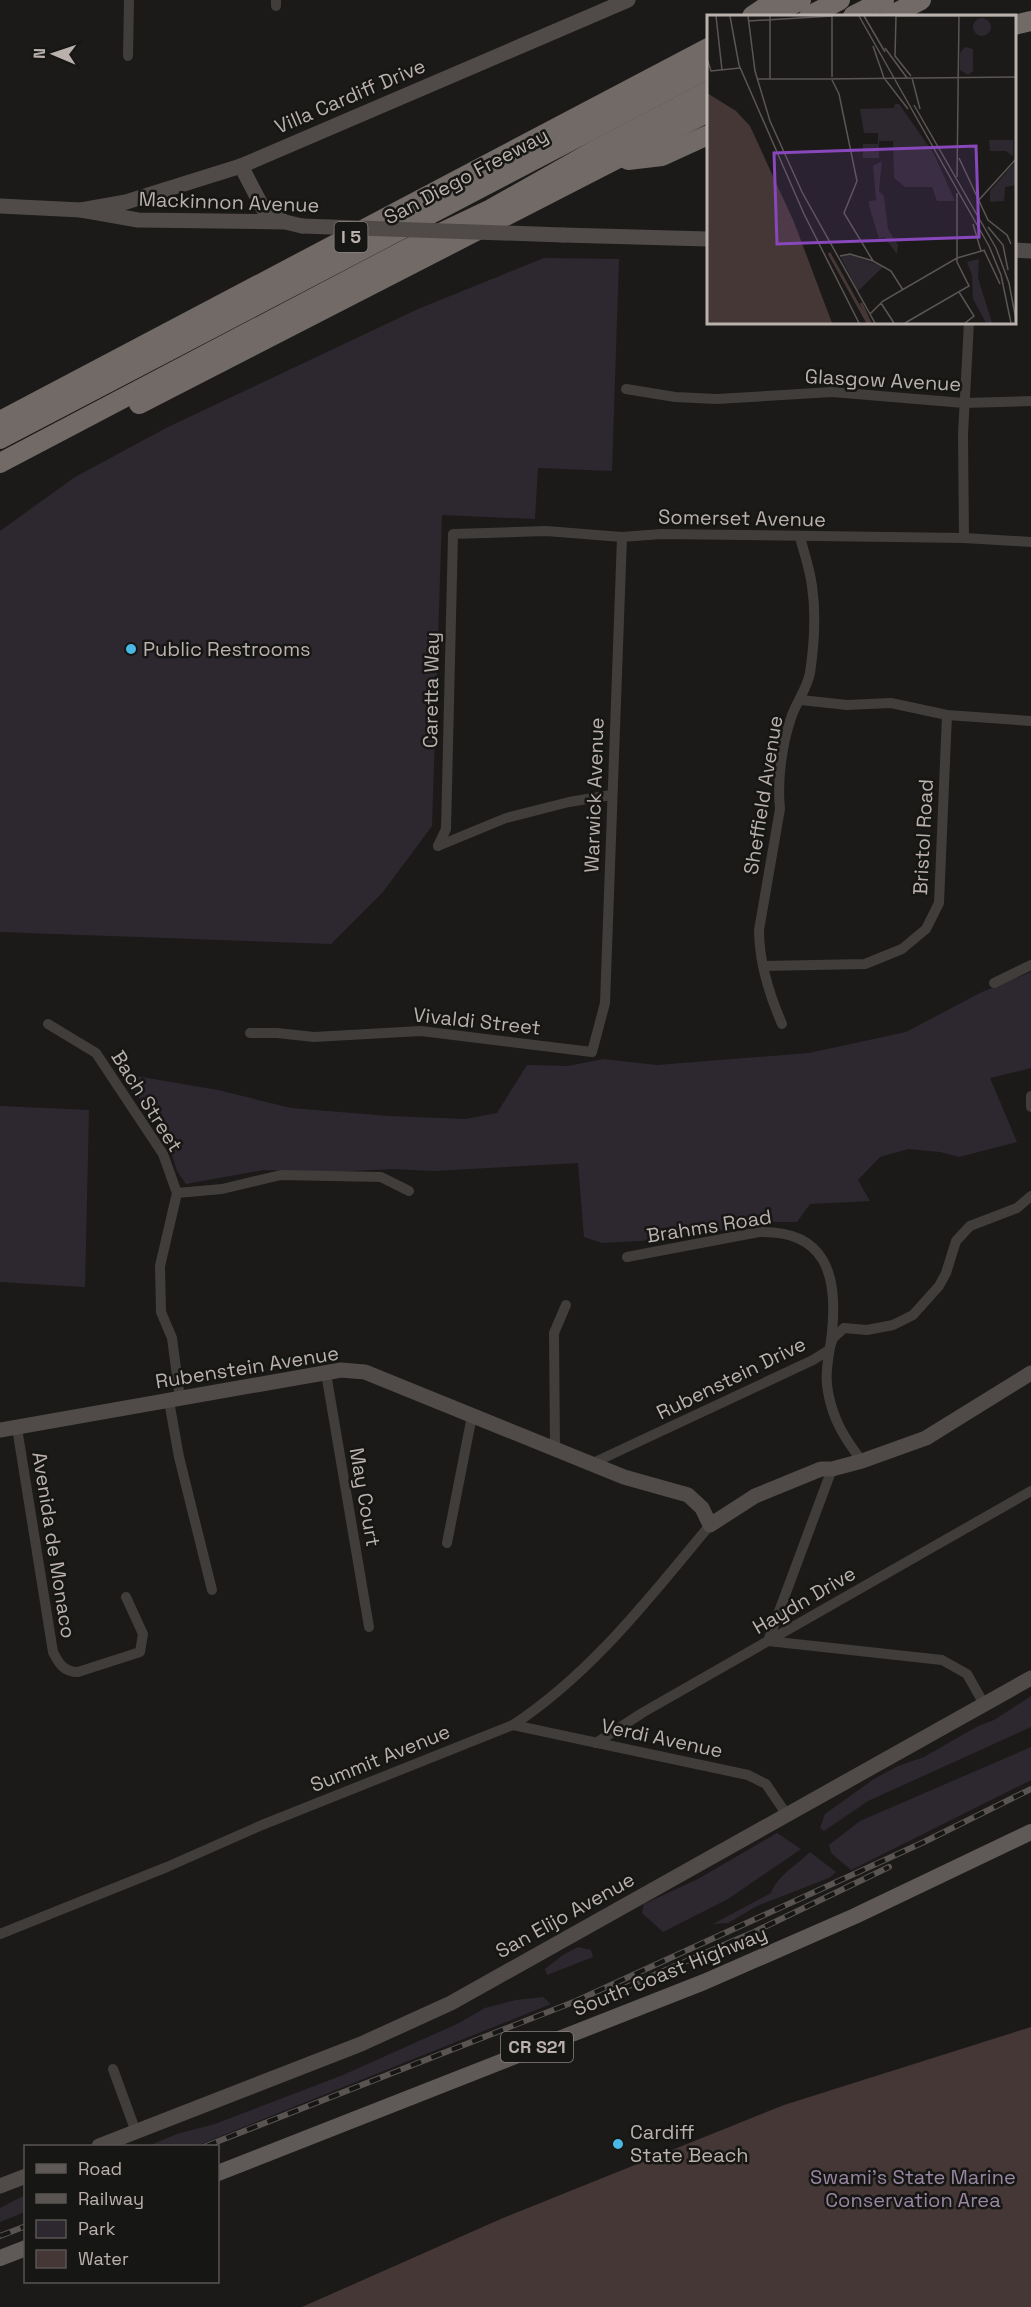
<svg xmlns="http://www.w3.org/2000/svg" width="1031" height="2307" viewBox="0 0 1031 2307" font-family="'Space Grotesk',sans-serif">
<rect width="100%" height="100%" fill="#1b1a19"/>
<!-- green -->
<g fill="#2d2830">
<path d="M544 258 619 259 612 471 538 468 535 519 442 515 432 826 383 892 331 944 0 932V531L75 477 168 427 418 309Z"/>
<path d="M1031 972V1068L990 1078 1017 1142 959 1157 940 1152 908 1149 880 1157 858 1180 870 1201 810 1204 797 1222H775L641 1241 602 1243 584 1237 578 1163 433 1171 395 1169 328 1172 263 1170 186 1184 177 1171 168 1142 124 1074 218 1090 291 1108 388 1116 466 1119 497 1113 527 1065 568 1066 603 1059 657 1065 809 1053 906 1032 982 992Z"/>
<path d="M0 1106 89 1110 85 1287 0 1282Z"/>
<path d="M1031 1696V1727L868 1801 824 1831 820 1828 825 1814 874 1779 898 1766 924 1757 978 1726 994 1720Z"/>
<path d="M1031 1747V1780L851 1870 831 1853 829 1845 860 1821Z"/>
<path d="M777 1833 801 1849 728 1899 663 1932 642 1913 644 1904 698 1879Z"/>
<path d="M810 1852 836 1872 829 1878 757 1906 728 1923 713 1924 771 1893C778 1875 796 1866 810 1852Z"/>
<path d="M578 1947 591 1950 593 1957 547 1975 545 1969 563 1955Z"/>
<path d="M543 1997 551 2004 196 2146H148L177 2134 215 2124 343 2075 457 2024 485 2008 516 2000Z"/>
<path d="M25 2195V2212L0 2222V2208Z"/>
</g>
<!-- water -->
<path fill="#453735" d="M1031 2027V2307H302L503 2218 784 2105Z"/>
<g fill="none" stroke-linecap="round" stroke-linejoin="round">
<!-- street -->
<g stroke="#403d3b" stroke-width="10">
<path d="M276 6V0"/>
<path d="M128 56 129 0"/>
<path d="M626 389 675 397 717 399 832 392 964 403 1031 401"/>
<path d="M964 538 963 434 969 322"/>
<path d="M801 700 847 705 891 703 947 715 1031 721"/>
<path d="M438 846 446 829 453 534 546 531 622 537 661 534 964 538 1031 542"/>
<path d="M438 846 506 818 569 802 611 795"/>
<path d="M763 966 865 964 902 949 926 929 939 903 947 715"/>
<path d="M994 983 1031 965"/>
<path d="M48 1024 96 1053 163 1154 177 1193 160 1266 161 1312 172 1338 180 1399"/>
<path d="M782 1024C769 994 759 963 759 930L780 809C777 779 782 743 792 715 798 700 807 688 810 673 814 646 816 613 812 586 810 569 804 553 800 537"/>
<path d="M250 1033H277L314 1037 421 1031 592 1052 605 1003 622 537"/>
<path d="M1031 1096V1107"/>
<path d="M177 1193 222 1189 281 1175 381 1177 409 1191"/>
<path d="M627 1257 759 1232C825 1230 838 1274 832 1332 830 1353 824 1371 828 1392 833 1420 845 1439 862 1461"/>
<path d="M326 1373 369 1627"/>
<path d="M169 1401 179 1457 212 1590"/>
<path d="M17 1428 53 1652C59 1664 64 1672 78 1672L140 1652 143 1634 126 1597"/>
<path d="M555 1449 554 1333 566 1305"/>
<path d="M593 1463 813 1360 829 1350 833 1338 844 1328 867 1330 893 1325 913 1315 939 1286 946 1273 956 1241 970 1226 1017 1208 1031 1196"/>
<path d="M832 1469 768 1641 942 1660 967 1674 984 1704"/>
<path d="M447 1543 472 1416"/>
<path d="M513 1725 748 1775 766 1784 787 1815"/>
<path d="M596 1743 642 1713 1031 1491"/>
<path d="M0 1934 167 1867 262 1825 513 1725C592 1673 650 1597 710 1525"/>
<path d="M113 2069 136 2132"/>
</g>
<!-- secondary -->
<g stroke="#504b49" stroke-width="15">
<path d="M241 166 265 212 283 221"/>
<path d="M0 206 81 210 138 220 285 222 302 226"/>
<path d="M81 210 126 202 241 166 628 0"/>
<path d="M563 235 708 239"/>
<path d="M1014 250 1031 251"/>
<path d="M0 1430 341 1370 365 1372 624 1477 688 1495 702 1508 710 1525 755 1496 821 1469H832L862 1461 926 1438 1031 1373"/>
<path d="M99 2146 361 2044 451 2003 1031 1678"/>
<path d="M0 2186 26 2176"/>
</g>
<!-- primary -->
<g stroke="#5f5a57" stroke-width="16">
<path d="M218 2173 704 1982 855 1916 1031 1832"/>
<path d="M0 2258 26 2248"/>
</g>
<!-- highway -->
<g stroke="#716a67" stroke-width="20">
<path d="M752 16 776 0"/>
<path d="M769 16 801 0"/>
<path d="M809 16 840 0"/>
<path d="M853 16 884 0"/>
<path d="M890 16 921 0"/>
<path d="M1014 25 1031 21"/>
<path d="M628 160 662 156 708 135"/>
<path d="M139 404 708 112"/>
<path d="M0 421 708 48"/>
<path d="M0 439 708 69"/>
<path d="M0 463 407 249 491 209 599 148 708 91"/>
</g>
<defs>
<g id="rail">
<path d="M624 1988 754 1932 889 1867"/>
<path d="M206 2146 576 2001 924 1842 1031 1789"/>
<path d="M0 2236 26 2226"/>
</g>
</defs>
<!-- rail casing -->
<use href="#rail" stroke="#595452" stroke-width="6"/>
<!-- rail -->
<use href="#rail" stroke="#161614" stroke-width="4" stroke-dasharray="11" stroke-linecap="butt"/>
<!-- secondary-bridge -->
<path stroke="#504b49" stroke-width="15" d="M302 226 563 235"/>
</g>
<!-- markers -->
<g fill="#49b8e4" stroke="#161614" stroke-width="2">
<circle cx="131" cy="649" r="6"/>
<circle cx="618" cy="2144" r="6"/>
</g>
<g text-anchor="middle" stroke-width="5" stroke-linejoin="round" paint-order="stroke">
<!-- shield labels -->
<g fill="#161614" stroke="#89827f" stroke-width="1.5">
<rect x="334.5" y="222" width="33" height="30" rx="4.5"/>
<rect x="501" y="2032" width="72" height="30" rx="4.5"/>
</g>
<g font-size="18" font-weight="bold" fill="#bab1ad">
<text x="351" y="243">I 5</text>
<text x="537" y="2053">CR S21</text>
</g>
<!-- street labels -->
<g font-size="20" fill="#bab1ad" stroke="#161614">
<text transform="translate(350 96) rotate(-23)" y="7">Villa Cardiff Drive</text>
<text transform="translate(466 176) rotate(-28)" y="7">San Diego Freeway</text>
<text transform="translate(229 202) rotate(2)" y="7">Mackinnon Avenue</text>
<text transform="translate(883 380) rotate(3)" y="7">Glasgow Avenue</text>
<text transform="translate(742 518) rotate(1)" y="7">Somerset Avenue</text>
<text transform="translate(431 690) rotate(-89)" y="7">Caretta Way</text>
<text transform="translate(594 795) rotate(-88)" y="7">Warwick Avenue</text>
<text transform="translate(763 795) rotate(-81)" y="7">Sheffield Avenue</text>
<text transform="translate(923 837) rotate(-87)" y="7">Bristol Road</text>
<text transform="translate(477 1021) rotate(6)" y="7">Vivaldi Street</text>
<text transform="translate(147 1101) rotate(58)" y="7">Bach Street</text>
<text transform="translate(709 1226) rotate(-9)" y="7">Brahms Road</text>
<text transform="translate(247 1367) rotate(-9)" y="7">Rubenstein Avenue</text>
<text transform="translate(731 1378) rotate(-26)" y="7">Rubenstein Drive</text>
<text transform="translate(365 1497) rotate(80)" y="7">May Court</text>
<text transform="translate(54 1545) rotate(81)" y="7">Avenida de Monaco</text>
<text transform="translate(804 1600) rotate(-30)" y="7">Haydn Drive</text>
<text transform="translate(662 1738) rotate(12)" y="7">Verdi Avenue</text>
<text transform="translate(380 1758) rotate(-22)" y="7">Summit Avenue</text>
<text transform="translate(565 1915) rotate(-29)" y="7">San Elijo Avenue</text>
<text transform="translate(670 1971) rotate(-22)" y="7">South Coast Highway</text>
</g>
<!-- poi labels -->
<g font-size="20" fill="#bab1ad" stroke="#161614" text-anchor="start">
<text x="143" y="656">Public Restrooms</text>
<text x="630" y="2139">Cardiff<tspan x="630" dy="23">State Beach</tspan></text>
</g>
<!-- park labels -->
<g font-size="20" fill="#9986a3" stroke="#161614">
<text x="913" y="2184">Swami's State Marine<tspan x="913" dy="23">Conservation Area</tspan></text>
</g>
</g>
<!-- overview -->
<g transform="translate(707 15)">
<rect width="309" height="309" fill="#1b1a19"/>
<path d="M266 12a9 9 0 1 1 18 0a9 9 0 1 1-18 0ZM258 32 266 34V56L261 60 253 55V38ZM188 89H192L227 139 248 186H230L225 172H198L187 163 186 126H172V143H156V129H171V118H157L153 94 187 93ZM282 125H306V141L299 136H283ZM175 146 172 176 177 181 181 214 191 230 190 239 177 222 172 224 162 191V186L169 185 166 151ZM309 146V170L298 172 297 186 283 187V176ZM143 239 176 252 151 276 133 241ZM272 244 271 263 285 308H279L266 284 265 260 260 247Z" fill="#2d2830"/>
<path d="M0 78 29 96 43 111 87 207 125 308H0Z" fill="#453735"/>
<path fill="none" stroke="#453735" stroke-width="3" d="M122 238 161 308M154 288 163 308"/>
<path fill="none" stroke="#5b5654" stroke-width="1.5" d="M9 1 15 55M23 1 32 50 97 199 152 308M41 1 48 56 63 106 95 177 168 308M63 1V64M152 1 282 231 294 260 304 308M157 1 178 37M189 1H309M189 1 188 41 204 61M41 6 125 1M166 31 177 63 201 94M178 33 200 63M0 44 4 56 33 53M125 62V1M205 63 213 94M50 64H120M117 64 309 62M125 65 132 79 150 166 137 198 166 246M207 90 289 233 302 268 309 305M252 143 281 205 300 220 304 229M250 162 252 1M271 186 309 144M266 209 274 236M281 212 296 230 301 255M277 235 293 269M133 241 143 239 166 246 184 256 196 275M252 277 267 301 258 308M174 288 187 308M163 299 176 286 250 243 278 235M198 308 262 271 250 247V178"/>
<path fill="#8847bb" fill-opacity="0.15" stroke="#8847bb" stroke-width="3" d="M269 131 272 222 70 229 67 138Z"/>
<rect width="309" height="309" fill="none" stroke="#bab1ad" stroke-width="3"/>
</g>
<!-- legend -->
<rect x="24" y="2145" width="195" height="138" fill="#161614" stroke="#585451" stroke-width="1.5"/>
<rect x="36" y="2164" width="30" height="9" fill="#5f5a57" stroke="#585451" stroke-width="1.5"/>
<text x="78" y="2175" font-size="18" fill="#bab1ad">Road</text>
<rect x="36" y="2194" width="30" height="9" fill="#595452" stroke="#585451" stroke-width="1.5"/>
<text x="78" y="2205" font-size="18" fill="#bab1ad">Railway</text>
<rect x="36" y="2220" width="30" height="18" fill="#2d2830" stroke="#585451" stroke-width="1.5"/>
<text x="78" y="2235" font-size="18" fill="#bab1ad">Park</text>
<rect x="36" y="2250" width="30" height="18" fill="#453735" stroke="#585451" stroke-width="1.5"/>
<text x="78" y="2265" font-size="18" fill="#bab1ad">Water</text>
<!-- north arrow -->
<g transform="translate(54 54) rotate(272)" stroke="#161614" stroke-width="4.5" paint-order="stroke">
<path d="M0-4.5L10 22L0 15L-10 22Z" fill="#bab1ad"/>
<text y="-9" font-size="16" font-weight="bold" text-anchor="middle" fill="#bab1ad">N</text>
</g>
</svg>
